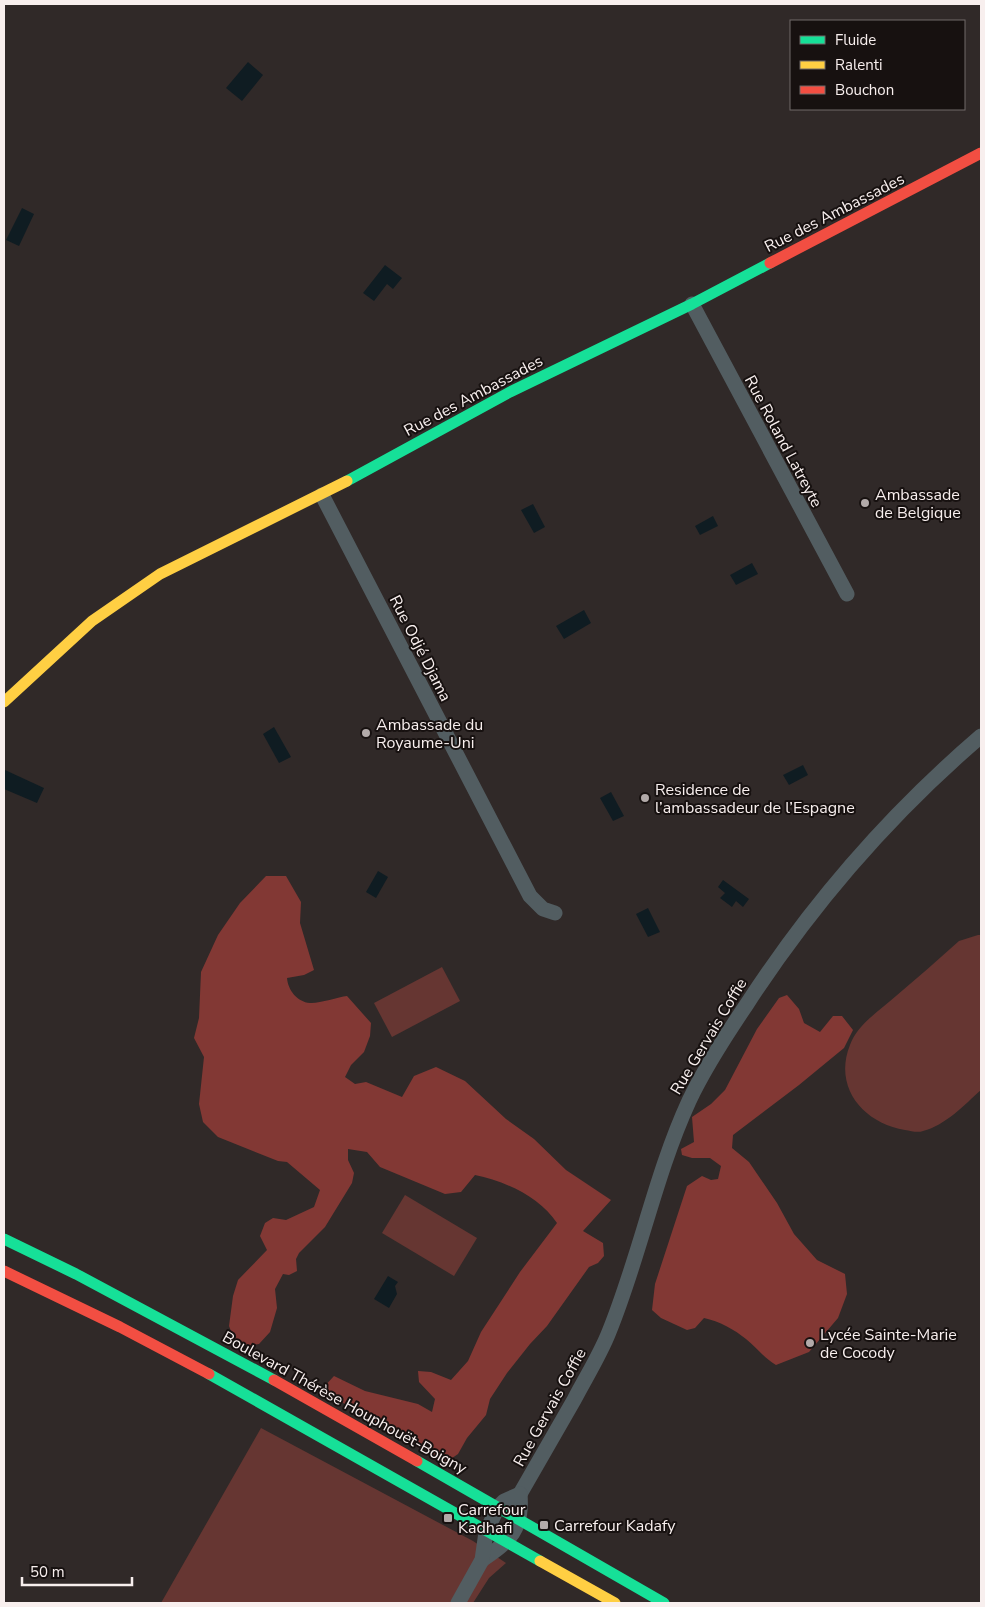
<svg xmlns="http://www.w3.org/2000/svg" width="985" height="1607" viewBox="0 0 985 1607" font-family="'Nunito Sans',sans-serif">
<rect width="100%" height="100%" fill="#302928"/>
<!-- green -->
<g fill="#663632">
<path d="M978 935H981V1090C964 1105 946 1125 923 1131 918 1133 911 1131 905 1130 863 1123 833 1087 850 1045 857 1025 880 1010 896 996 917 978 938 960 959 941Z"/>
<path d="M442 967 460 1001 392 1037 374 1003Z"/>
<path d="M405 1195 477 1238 454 1276 382 1233Z"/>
<path d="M261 1428 473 1541 506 1563 489 1578 473 1603H161Z"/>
</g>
<!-- forest -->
<g fill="#823834">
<path d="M266 876H286L301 902 300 923 314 970 304 975 287 978C288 990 297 1002 310 1003 318 1004 338 997 347 996L371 1023 370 1036 364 1052 351 1065 345 1077 355 1084 366 1082 402 1097 414 1076 436 1067 465 1081 506 1119 534 1139 566 1170 611 1200 583 1231 603 1243 604 1256 598 1263 589 1267 547 1326 530 1344 507 1373 490 1399 486 1415 467 1438 458 1454 445 1463 321 1390 334 1376 365 1391 418 1404 432 1412 435 1399 419 1382 418 1371 431 1372 451 1380 468 1361 481 1332 520 1272 557 1223C540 1197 505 1181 475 1175L461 1192 445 1194 380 1167 367 1152 348 1149V1160L354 1173 352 1183 325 1227 299 1253 296 1259 297 1271 289 1275 283 1274 275 1289 277 1308 270 1332 259 1344 245 1346 234 1339 229 1326 233 1296 238 1280 267 1250 260 1236 265 1223 273 1218 286 1220 314 1207 320 1190 287 1162 278 1161 218 1137 203 1122 199 1104 204 1057 194 1038 199 1018 201 972 218 935 240 903Z"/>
<path d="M787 995 799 1009 804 1023 820 1032 833 1016H842L853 1030 844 1048 799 1085 733 1135 732 1148 749 1162 777 1203 794 1234 817 1260 845 1274 847 1294 838 1318 809 1352 776 1365C764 1358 757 1348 746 1339 735 1330 719 1321 704 1318L695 1328 687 1330 661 1318 652 1310 655 1284 687 1186 702 1176 711 1180 718 1179 721 1166 710 1158H692L682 1155 681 1149 694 1142 692 1117 711 1104 725 1090 757 1029 779 998Z"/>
</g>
<!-- water -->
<g fill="#0f1c22">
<path d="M248 62 263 75 242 101 226 88Z"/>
<path d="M22 208 34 214 19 246 6 240Z"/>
<path d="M385 265 402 278 393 289 387 284 374 301 363 293Z"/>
<path d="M533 504 545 527 534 533 521 510Z"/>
<path d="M713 516 718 526 700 535 695 526Z"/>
<path d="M752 563 758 574 736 585 730 575Z"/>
<path d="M584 610 591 623 564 639 556 626Z"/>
<path d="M274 727 291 757 279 763 263 734Z"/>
<path d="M803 765 808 775 789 785 783 775Z"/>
<path d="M5 770 44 788 37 803 4 789Z"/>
<path d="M611 792 624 816 613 821 600 798Z"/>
<path d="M378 871 388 877 376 898 366 892Z"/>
<path d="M723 880 749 899 743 907 736 901 732 907 720 898 725 893 718 887Z"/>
<path d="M648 908 660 932 648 937 636 914Z"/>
<path d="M388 1276 398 1282 395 1286 397 1294 389 1308 374 1299Z"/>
</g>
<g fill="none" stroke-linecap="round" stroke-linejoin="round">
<!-- street -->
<g stroke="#525d61" stroke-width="15">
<path d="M692 304 847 594"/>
<path d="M322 495 530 896 543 909 555 913"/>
<path d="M520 1494C538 1463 556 1431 574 1400 586 1377 600 1355 609 1332 640 1256 655 1175 689 1101 705 1067 726 1035 747 1004 812 904 890 814 981 736"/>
<path d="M482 1560C510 1541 523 1530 520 1494"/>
<path d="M458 1603 482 1560 486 1532 498 1507 504 1501 520 1494"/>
</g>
<!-- fast -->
<g stroke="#16e098" stroke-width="11">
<path d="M347 481 510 392 692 304 770 263"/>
<path d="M4 1239 76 1274 274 1380"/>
<path d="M209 1374 540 1561"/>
<path d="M417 1461 664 1603"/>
</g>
<!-- slow -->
<g stroke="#ffcf43" stroke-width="11">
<path d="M4 702 92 621 160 574 347 481"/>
<path d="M540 1561 615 1603"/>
</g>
<!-- jam -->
<g stroke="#f24e42" stroke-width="11">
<path d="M770 263 981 153"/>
<path d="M4 1271 120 1327 209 1374"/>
<path d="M274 1380 417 1461"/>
</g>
</g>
<!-- markers -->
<g fill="#b2aaa9" stroke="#171110" stroke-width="2">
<circle cx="865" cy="503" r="5"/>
<circle cx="366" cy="733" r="5"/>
<circle cx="645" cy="798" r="5"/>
<circle cx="810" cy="1343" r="5"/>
<rect x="443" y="1513" width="10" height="10" rx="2.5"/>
<rect x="539" y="1520" width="10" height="10" rx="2.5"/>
</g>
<g text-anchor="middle" stroke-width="4" stroke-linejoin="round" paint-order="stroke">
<!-- street labels -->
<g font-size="16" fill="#f8efee" stroke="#171110">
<text transform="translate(834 212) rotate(-27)" y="6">Rue des Ambassades</text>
<text transform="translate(473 395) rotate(-28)" y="6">Rue des Ambassades</text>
<text transform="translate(784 441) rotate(62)" y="6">Rue Roland Latreyte</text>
<text transform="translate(421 648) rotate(63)" y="6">Rue Odjé Djama</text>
<text transform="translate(708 1036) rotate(-59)" y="6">Rue Gervais Coffie</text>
<text transform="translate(345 1402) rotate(29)" y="6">Boulevard Thérèse Houphouët-Boigny</text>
<text transform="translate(549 1407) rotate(-61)" y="6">Rue Gervais Coffie</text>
</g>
<!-- poi labels -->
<g font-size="16" fill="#f8efee" stroke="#171110" text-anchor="start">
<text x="875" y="500">Ambassade<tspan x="875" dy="18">de Belgique</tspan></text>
<text x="376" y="730">Ambassade du<tspan x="376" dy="18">Royaume-Uni</tspan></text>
<text x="655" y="795">Residence de<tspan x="655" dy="18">l’ambassadeur de l’Espagne</tspan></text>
<text x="820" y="1340">Lycée Sainte-Marie<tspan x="820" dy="18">de Cocody</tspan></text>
<text x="458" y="1515">Carrefour<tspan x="458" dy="18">Kadhafi</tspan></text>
<text x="554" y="1531">Carrefour Kadafy</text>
</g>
</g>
<!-- border -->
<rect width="985" height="1607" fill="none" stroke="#f8efee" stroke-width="10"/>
<!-- legend -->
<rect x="790" y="20" width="175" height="90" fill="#171110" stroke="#716a69"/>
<rect x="800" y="36" width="25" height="8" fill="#16e098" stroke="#716a69"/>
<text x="835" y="45" font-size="15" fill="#f8efee">Fluide</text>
<rect x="800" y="61" width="25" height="8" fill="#ffcf43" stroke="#716a69"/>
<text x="835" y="70" font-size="15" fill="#f8efee">Ralenti</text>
<rect x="800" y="86" width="25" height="8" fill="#f24e42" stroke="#716a69"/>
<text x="835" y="95" font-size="15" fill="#f8efee">Bouchon</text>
<!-- scale -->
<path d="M22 1577v8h110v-8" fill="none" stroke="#f8efee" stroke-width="2.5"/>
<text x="30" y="1577" font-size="15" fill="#f8efee" stroke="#171110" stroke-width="4" paint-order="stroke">50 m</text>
</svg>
